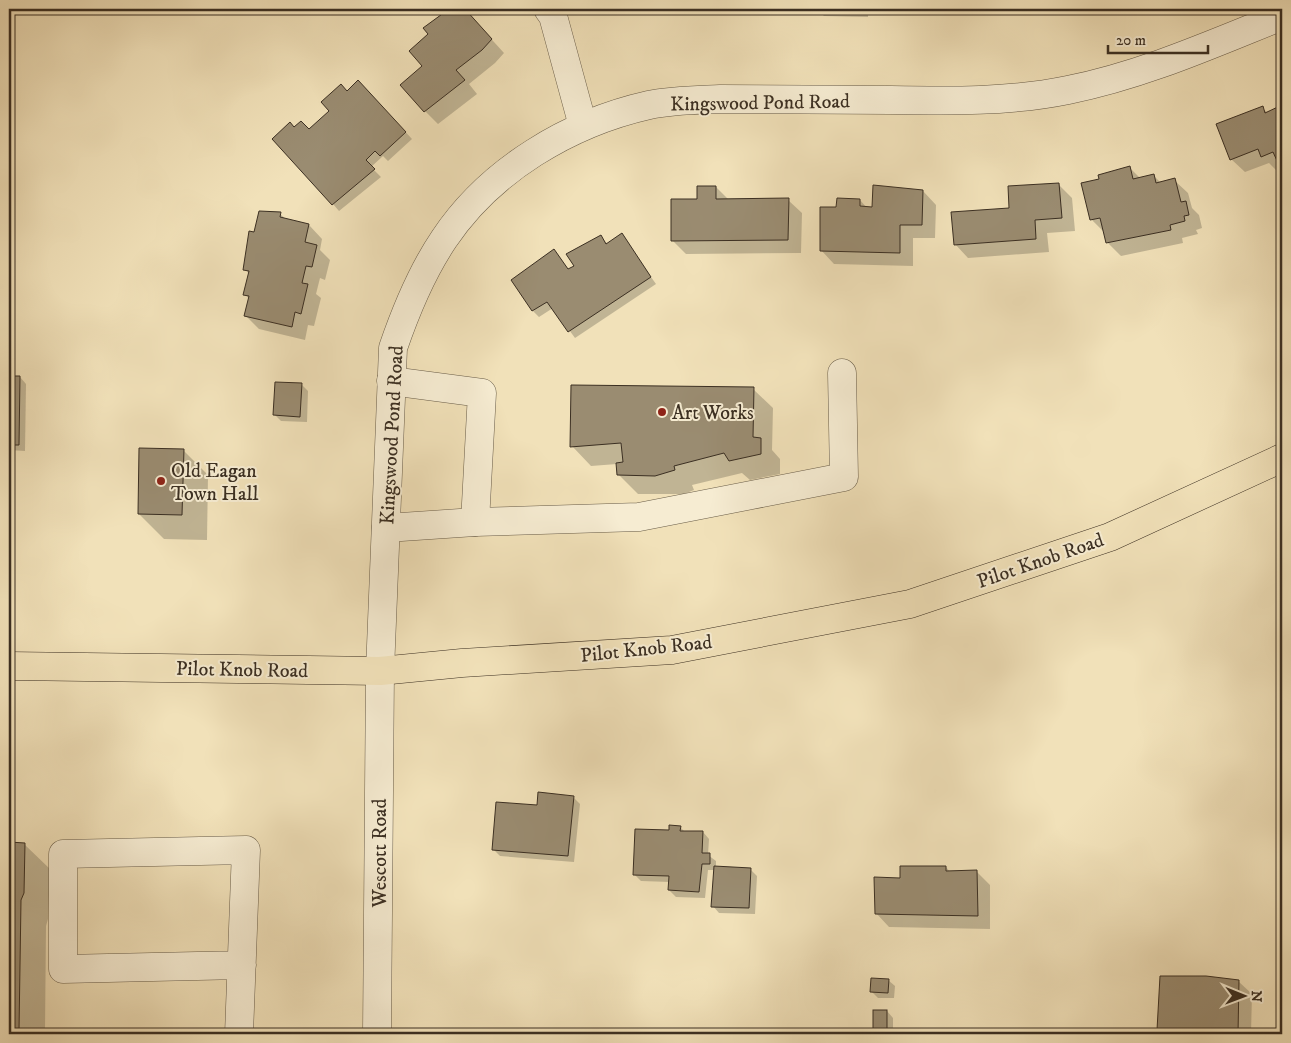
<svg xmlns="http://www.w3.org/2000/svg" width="1291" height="1043" viewBox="0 0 1291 1043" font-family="'IM FELL DW Pica',serif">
<rect width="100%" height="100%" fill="#f1e1b9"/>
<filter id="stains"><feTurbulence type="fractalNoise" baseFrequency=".004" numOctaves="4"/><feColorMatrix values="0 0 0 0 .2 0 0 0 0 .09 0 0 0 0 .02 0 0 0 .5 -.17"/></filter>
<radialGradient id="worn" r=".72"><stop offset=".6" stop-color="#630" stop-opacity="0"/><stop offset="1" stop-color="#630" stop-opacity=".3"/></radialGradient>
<!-- shadow -->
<g fill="#0003">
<path d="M452 9H464L504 53 495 63 469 84 477 94 438 124 425 111 424 66 430 34 425 28Z"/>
<path d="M674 9H729V10L679 13Z"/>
<path d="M817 9H868V17L824 16Z"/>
<path d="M917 9H976V11L923 15Z"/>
<path d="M365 88 412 139 388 161 383 156 371 167 381 177 339 211 333 204 295 129 309 131 331 111 346 92Z"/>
<path d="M1282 107V167L1276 170 1269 163 1245 172 1231 159 1262 108 1268 113Z"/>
<path d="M1130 168 1140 178 1153 175 1161 183 1174 180 1188 193 1192 208 1199 215 1202 228 1196 230 1198 234 1182 238 1183 243 1121 256 1107 242 1105 233 1092 220 1101 179Z"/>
<path d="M1058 184 1072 198 1075 231 1047 233 1049 252 968 258 955 244 1011 209Z"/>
<path d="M716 187 729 200H788L802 213 801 253 686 254 673 241 698 200Z"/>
<path d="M923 191 936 205 935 238H913V266L834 264 821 250 838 209 860 200 867 208H874Z"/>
<path d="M280 214 287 220 309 225 322 239 320 250 330 260 325 280 320 278 316 294 321 298 314 326 308 325 305 340 259 329 245 315 249 299 245 294 249 274 245 269 255 234Z"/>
<path d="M621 235 656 284 575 338 553 308 539 317 533 311 554 251 569 270 576 266 600 237 608 244Z"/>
<path d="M9 377H20L26 384 25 451 9 450Z"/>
<path d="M302 385 308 391 307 422 281 421 275 415Z"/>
<path d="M753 389 773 408 772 450 780 459V474L750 480 742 473 692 485 694 490 684 494H638L618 474 617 464 591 466 572 446Z"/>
<path d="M183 450 208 475 207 540 164 539 139 514Z"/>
<path d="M573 797 580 804 574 862 500 856 494 850 539 806Z"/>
<path d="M680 827 685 832H703L709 839 708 855 716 861V868L750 869 757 876 755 914 719 913 713 906 715 870H708L705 898 676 897 669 890 670 882 641 881 634 874 671 832Z"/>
<path d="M9 843 24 844 50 869 48 919 46 926 45 1032 108 1034H9Z"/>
<path d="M946 867 950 872 976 871 990 885V929L889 927 876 913 901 879Z"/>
<path d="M888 980 895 986 894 998H878L872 992Z"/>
<path d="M1238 981 1252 994 1251 1034H1163L1158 1029Z"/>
<path d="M887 1011 893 1018V1034H880L874 1028Z"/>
</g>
<!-- building -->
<g fill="#9a8c71" stroke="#3b2f22">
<path d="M449 9H465L492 39 482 50 456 70 465 80 424 112 400 85 422 66 409 51 428 34 423 28Z"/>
<path d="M816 9H862L861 11 816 10Z"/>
<path d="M358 80 406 132 380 156 375 151 366 160 375 169 332 205 272 139 290 122 294 127 301 121 309 129 329 111 321 102 341 84 347 91Z"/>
<path d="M1282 105V161L1278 163 1273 152 1261 157 1258 149 1230 160 1216 124 1263 106 1265 113Z"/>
<path d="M1130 166 1133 179 1154 174 1156 183 1175 178 1181 202 1186 201 1189 215 1184 216 1185 221 1170 225 1171 230 1106 243 1100 218 1090 220 1081 183 1099 179 1098 175Z"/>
<path d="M1059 183 1062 218 1035 220 1036 239 954 245 951 212 1009 208 1008 186Z"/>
<path d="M873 185 923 190 922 225H900V253L820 251V207H836L837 198 860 199V206L872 207Z"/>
<path d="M697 186H716V199L789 198 788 240 671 241V199H697Z"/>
<path d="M259 211 281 212 280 217 309 224 305 242 317 245 312 267 306 266 302 283 308 284 301 314 295 312 292 327 244 316 249 296 243 295 249 271 243 270 249 231 254 232Z"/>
<path d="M622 233 651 277 568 332 547 302 532 311 511 280 554 249 568 269 574 266 566 254 601 235 606 244Z"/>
<path d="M9 376H20L19 445H9Z"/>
<path d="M275 382 302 383 300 417 273 415Z"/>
<path d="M571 385 754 387 753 437 761 438V454L729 461 724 453 674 466 675 470 655 476 617 475 616 463 623 462 621 443 570 447Z"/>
<path d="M139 448 184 449 182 515 138 514Z"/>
<path d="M538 792 574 796 568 856 492 850 496 802 537 805Z"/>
<path d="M669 825 681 826 680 831H703L702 853H710V864H702L699 892 668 890 669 876 633 875 635 829 669 830Z"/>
<path d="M9 842 25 843 24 893 21 900 19 1031 135 1034H9Z"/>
<path d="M714 866 751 868 749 908 711 907Z"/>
<path d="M900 866H946V871L977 870 978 916 875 914 874 877 900 878Z"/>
<path d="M1160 976H1206L1239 980 1238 1034H1193V1031L1157 1030Z"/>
<path d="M871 978 889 979 888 993 870 992Z"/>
<rect x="873" y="1010" width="14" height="19"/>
</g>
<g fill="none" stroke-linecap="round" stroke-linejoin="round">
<defs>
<g id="minor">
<path d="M548 9 553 16 583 126"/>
<path d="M391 381 482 393 475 522"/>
<path d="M386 528 475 522 639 517 844 477 842 373"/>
<path d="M239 1034 246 850 63 854V969L242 965"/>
<path d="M377 1034 380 671 393 348C406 310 421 273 444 239 490 170 569 123 649 105 672 100 696 100 720 99 777 99 834 100 891 100 950 101 1010 102 1068 90 1143 75 1212 44 1282 16"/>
</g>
<path id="major" d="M9 666 380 671 462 663 672 650 910 604 1110 537 1282 458"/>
</defs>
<!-- minor casing -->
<use href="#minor" stroke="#685c48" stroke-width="29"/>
<!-- major casing -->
<use href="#major" stroke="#3b2f22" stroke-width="29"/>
<!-- minor -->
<use href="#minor" stroke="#f6ecd2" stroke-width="28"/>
<!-- major -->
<use href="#major" stroke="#f1e1b9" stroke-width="28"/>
</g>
<!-- markers -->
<g fill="#8f2418" stroke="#f6ecd2" stroke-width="2">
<circle cx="662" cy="412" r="5"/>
<circle cx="161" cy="481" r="5"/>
</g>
<g text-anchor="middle" stroke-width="4" stroke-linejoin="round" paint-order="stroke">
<!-- street labels -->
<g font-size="20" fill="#3b2f22" stroke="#f6ecd2">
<text transform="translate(760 102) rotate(-1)" y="7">Kingswood Pond Road</text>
<text transform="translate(391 435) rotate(-87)" y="7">Kingswood Pond Road</text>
<text transform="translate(1040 560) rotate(-19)" y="7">Pilot Knob Road</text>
<text transform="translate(646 648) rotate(-6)" y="7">Pilot Knob Road</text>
<text transform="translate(242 669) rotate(1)" y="7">Pilot Knob Road</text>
<text transform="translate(379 853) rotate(-90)" y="7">Wescott Road</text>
</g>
<!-- poi labels -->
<g font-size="20" fill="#3b2f22" stroke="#f6ecd2" text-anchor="start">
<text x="672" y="419">Art Works</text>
<text x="171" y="477">Old Eagan<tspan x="171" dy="23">Town Hall</tspan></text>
</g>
</g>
<!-- margin -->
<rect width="1291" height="1043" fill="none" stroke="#f1e1b9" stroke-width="30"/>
<rect x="10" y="10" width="1271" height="1023" fill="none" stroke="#3b2f22" stroke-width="2.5"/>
<rect x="15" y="15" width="1261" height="1013" fill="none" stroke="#3b2f22"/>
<!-- north arrow -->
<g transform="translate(1244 996) rotate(91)" stroke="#f6ecd2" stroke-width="4" paint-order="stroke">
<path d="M0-4L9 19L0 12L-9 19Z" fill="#3b2f22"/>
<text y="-8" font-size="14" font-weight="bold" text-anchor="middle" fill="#3b2f22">N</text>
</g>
<!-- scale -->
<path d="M1108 45v8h100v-8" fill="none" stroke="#3b2f22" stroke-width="2.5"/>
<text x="1116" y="45" font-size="15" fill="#3b2f22" stroke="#f6ecd2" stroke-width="4" paint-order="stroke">20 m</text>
<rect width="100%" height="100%" filter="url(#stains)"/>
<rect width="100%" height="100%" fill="url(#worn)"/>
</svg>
